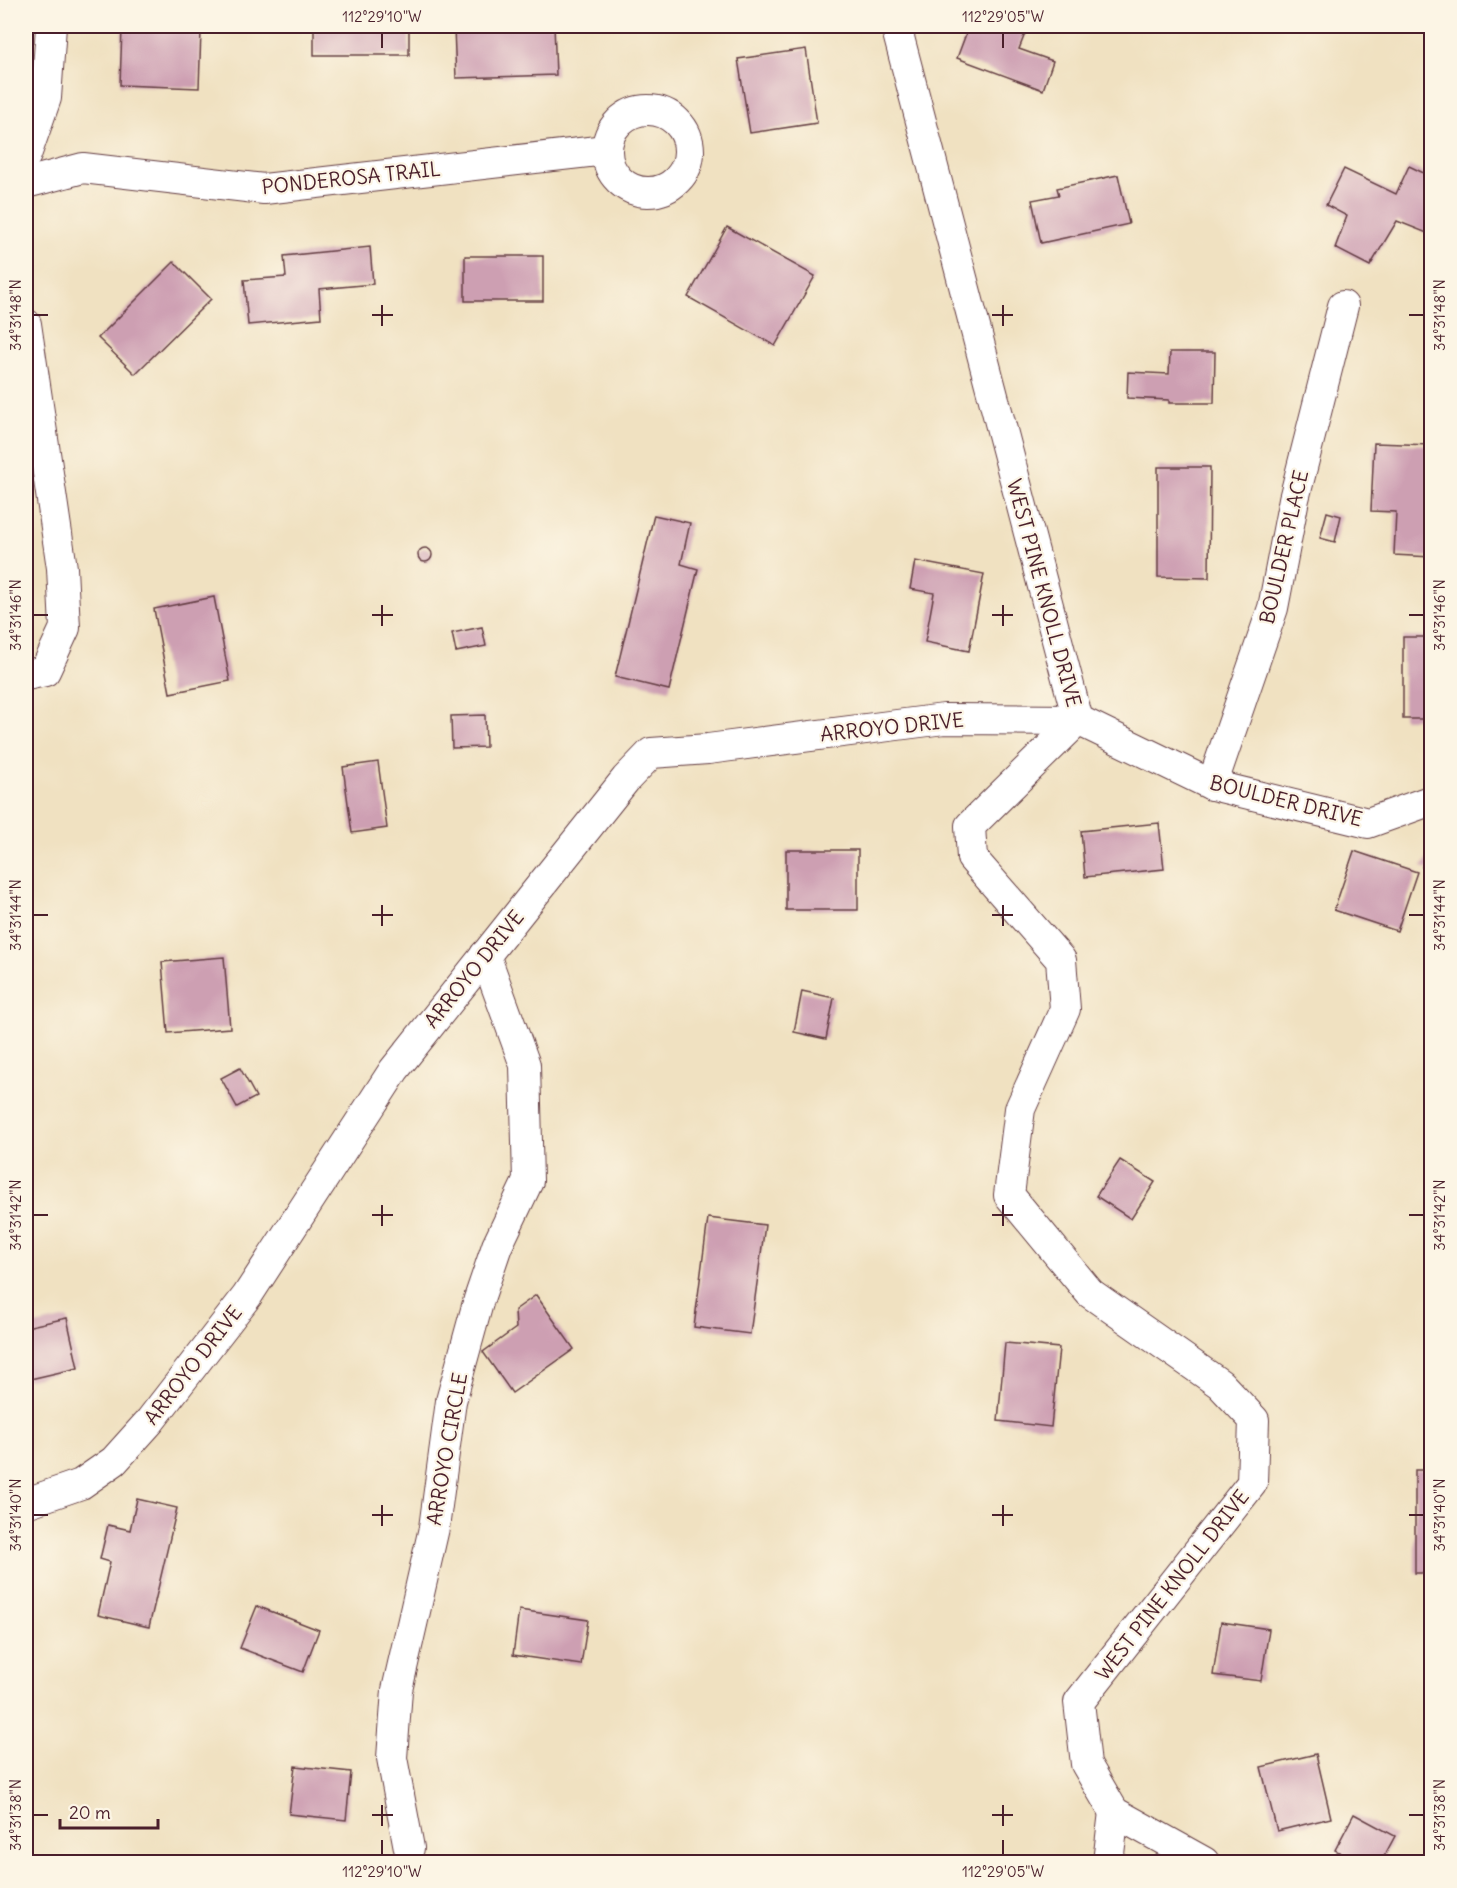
<svg xmlns="http://www.w3.org/2000/svg" width="1457" height="1888" viewBox="0 0 1457 1888" font-family="Delius,sans-serif">
<rect width="100%" height="100%" fill="#fcf5e5"/>
<filter id="ink" filterUnits="userSpaceOnUse"><feTurbulence type="fractalNoise" baseFrequency=".0167" numOctaves="2"/><feDisplacementMap in="SourceGraphic" scale="12" xChannelSelector="R" yChannelSelector="G"/><feConvolveMatrix kernelMatrix="1 2 1 2 8 2 1 2 1" color-interpolation-filters="sRGB"/></filter>
<filter id="wash" filterUnits="userSpaceOnUse"><feTurbulence type="fractalNoise" baseFrequency=".008" numOctaves="4" result="noise"/><feDisplacementMap in="SourceGraphic" scale="24" xChannelSelector="R" yChannelSelector="G"/><feGaussianBlur stdDeviation="1.35" result="paint"/><feColorMatrix in="noise" values="0 0 0 0 0 0 0 0 0 0 0 0 0 0 0 0 0 1.4 0 .05"/><feComposite in="paint" operator="in"/></filter>
<g filter="url(#wash)">
<rect width="100%" height="100%" fill="#f0e1c1"/>
<g id="blocks">
<!-- building -->
<g fill="#cd9fb2">
<rect x="314" y="26" width="95" height="29"/>
<path d="M554 26 556 75 456 78 454 27Z"/>
<path d="M969 26H1028L1019 49 1053 61 1043 90 957 58Z"/>
<path d="M122 28 201 31 199 88 120 85Z"/>
<path d="M806 49 817 123 750 133 738 59Z"/>
<path d="M1409 166 1432 177V235L1397 221 1370 266 1335 248 1347 216 1326 205 1344 169 1396 194Z"/>
<path d="M1118 175 1129 224 1041 243 1032 200 1059 195 1057 188Z"/>
<path d="M727 227 815 276 775 346 688 297Z"/>
<path d="M370 247 373 284 319 289 321 318 248 325 244 280 286 277 284 256Z"/>
<rect x="465" y="256" width="78" height="45"/>
<path d="M174 262 211 299 135 374 98 338Z"/>
<path d="M1170 352H1215L1214 403H1169V400L1127 398 1128 372 1169 374Z"/>
<path d="M1374 443 1432 445V557L1394 555 1396 512 1371 511Z"/>
<path d="M1158 467H1210L1209 578 1158 577Z"/>
<path d="M1327 512 1341 516 1335 542 1320 538Z"/>
<path d="M654 515 690 523 681 564 698 569 669 690 615 677Z"/>
<circle cx="425" cy="555" r="7"/>
<path d="M915 561 984 574 969 651 925 642 934 593 910 589Z"/>
<path d="M214 597 230 681 170 693 154 609Z"/>
<path d="M482 627 486 646 456 652 452 633Z"/>
<rect x="1403" y="637" width="29" height="82"/>
<path d="M485 715 486 747 452 748 451 716Z"/>
<path d="M378 762 387 828 352 833 343 767Z"/>
<path d="M1159 823 1164 869 1085 877 1081 831Z"/>
<rect x="786" y="850" width="72" height="60"/>
<path d="M1432 850V872L1422 867Z"/>
<path d="M1354 851 1417 872 1397 931 1334 910Z"/>
<path d="M224 957 230 1028 168 1033 162 962Z"/>
<path d="M802 991 834 998 826 1039 794 1032Z"/>
<path d="M240 1068 256 1097 237 1107 221 1078Z"/>
<path d="M1120 1160 1155 1182 1131 1219 1096 1196Z"/>
<path d="M708 1218 765 1225 750 1334 694 1327Z"/>
<path d="M536 1295 574 1349 512 1393 483 1352 516 1328 515 1310Z"/>
<path d="M67 1318 78 1368 26 1380V1327Z"/>
<path d="M1005 1343 1059 1348 1051 1427 998 1421Z"/>
<rect x="1415" y="1470" width="17" height="103"/>
<path d="M137 1499 177 1508 149 1627 98 1615 110 1562 100 1559 108 1525 130 1530Z"/>
<path d="M257 1606 319 1630 303 1672 240 1648Z"/>
<path d="M519 1610 588 1620 581 1665 513 1655Z"/>
<path d="M1221 1622 1269 1629 1261 1681 1213 1675Z"/>
<path d="M1316 1754 1331 1818 1277 1831 1261 1767Z"/>
<path d="M295 1766 351 1772 346 1820 289 1814Z"/>
<path d="M1354 1814 1395 1836 1381 1862H1358L1335 1850Z"/>
</g>
</g>
</g>
<g filter="url(#ink)">
<use href="#blocks" fill-opacity="0" stroke="#633c42" stroke-width="1.5"/>
<g fill="none" stroke-linecap="round" stroke-linejoin="round">
<defs>
<g id="minor">
<path d="M896 26 1078 720"/>
<circle cx="648" cy="151" r="41"/>
<path d="M26 155 46 98 51 26"/>
<path d="M26 183 83 168 264 189 606 150"/>
<path d="M26 324 62 568 65 628 45 671 26 675"/>
<path d="M1078 720 970 826 972 858 1061 960 1065 1009 1020 1109 1009 1195 1090 1293 1220 1384 1254 1420 1252 1483 1079 1702 1086 1764 1114 1812 1204 1862"/>
<path d="M1212 785 1273 608 1294 499 1343 306"/>
<path d="M26 1503 81 1484 114 1461 150 1421 247 1296 394 1070 626 779 651 753 708 749 944 719 1078 720 1212 785 1368 823 1432 800"/>
<path d="M409 1848 392 1758 397 1690 434 1528 451 1401 479 1299 497 1246 528 1181 525 1065 485 955"/>
<path d="M1108 1862 1114 1812"/>
</g>
</defs>
<!-- minor casing -->
<use href="#minor" stroke="#633c42" stroke-width="32"/>
<!-- minor -->
<use href="#minor" stroke="#fff" stroke-width="30"/>
</g>
</g>
<!-- ticks -->
<path fill="none" stroke="#4a1f2b" stroke-width="2" d="M382 33V48M1003 33V48M382 305V326M1003 305V326M33 315H48M372 315H393M992 315H1013M1409 315H1424M382 605V626M1003 605V626M33 615H48M372 615H393M992 615H1013M1409 615H1424M382 905V926M1003 905V926M33 915H48M372 915H393M992 915H1013M1409 915H1424M382 1205V1226M1003 1205V1226M33 1215H48M372 1215H393M992 1215H1013M1409 1215H1424M382 1505V1526M1003 1505V1526M33 1515H48M372 1515H393M992 1515H1013M1409 1515H1424M382 1805V1826M1003 1805V1826M33 1815H48M372 1815H393M992 1815H1013M1409 1815H1424M382 1840V1855M1003 1840V1855"/>
<g text-anchor="middle" stroke-width="4.5" stroke-linejoin="round" paint-order="stroke">
<!-- street labels -->
<g font-size="20" fill="#4a1f2b" stroke="#fcf5e5">
<text transform="translate(351 178) rotate(-6)" y="7">PONDEROSA TRAIL</text>
<text transform="translate(1284 547) rotate(-77)" y="7">BOULDER PLACE</text>
<text transform="translate(1044 593) rotate(75)" y="7">WEST PINE KNOLL DRIVE</text>
<text transform="translate(892 727) rotate(-6)" y="7">ARROYO DRIVE</text>
<text transform="translate(1286 801) rotate(14)" y="7">BOULDER DRIVE</text>
<text transform="translate(474 969) rotate(-51)" y="7">ARROYO DRIVE</text>
<text transform="translate(193 1365) rotate(-52)" y="7">ARROYO DRIVE</text>
<text transform="translate(447 1449) rotate(-80)" y="7">ARROYO CIRCLE</text>
<text transform="translate(1172 1585) rotate(-52)" y="7">WEST PINE KNOLL DRIVE</text>
</g>
</g>
<!-- margin -->
<rect width="1457" height="1888" fill="none" stroke="#fcf5e5" stroke-width="66"/>
<!-- scale -->
<path d="M60 1819v9h98v-9" fill="none" stroke="#4a1f2b" stroke-width="3"/>
<text x="69" y="1819" font-size="18" fill="#4a1f2b" stroke="#fcf5e5" stroke-width="4.5" paint-order="stroke">20 m</text>
<rect x="33" y="33" width="1391" height="1822" fill="none" stroke="#4a1f2b" stroke-width="2"/>
<g font-size="15" text-anchor="middle" fill="#4a1f2b">
<text x="382" y="22">112°29'10"W</text>
<text x="1003" y="22">112°29'05"W</text>
<text transform="translate(16 315) rotate(-90)" y="5">34°31'48"N</text>
<text transform="translate(1440 315) rotate(-90)" y="5">34°31'48"N</text>
<text transform="translate(16 615) rotate(-90)" y="5">34°31'46"N</text>
<text transform="translate(1440 615) rotate(-90)" y="5">34°31'46"N</text>
<text transform="translate(16 915) rotate(-90)" y="5">34°31'44"N</text>
<text transform="translate(1440 915) rotate(-90)" y="5">34°31'44"N</text>
<text transform="translate(16 1215) rotate(-90)" y="5">34°31'42"N</text>
<text transform="translate(1440 1215) rotate(-90)" y="5">34°31'42"N</text>
<text transform="translate(16 1515) rotate(-90)" y="5">34°31'40"N</text>
<text transform="translate(1440 1515) rotate(-90)" y="5">34°31'40"N</text>
<text transform="translate(16 1815) rotate(-90)" y="5">34°31'38"N</text>
<text transform="translate(1440 1815) rotate(-90)" y="5">34°31'38"N</text>
<text x="382" y="1877">112°29'10"W</text>
<text x="1003" y="1877">112°29'05"W</text>
</g>
</svg>
